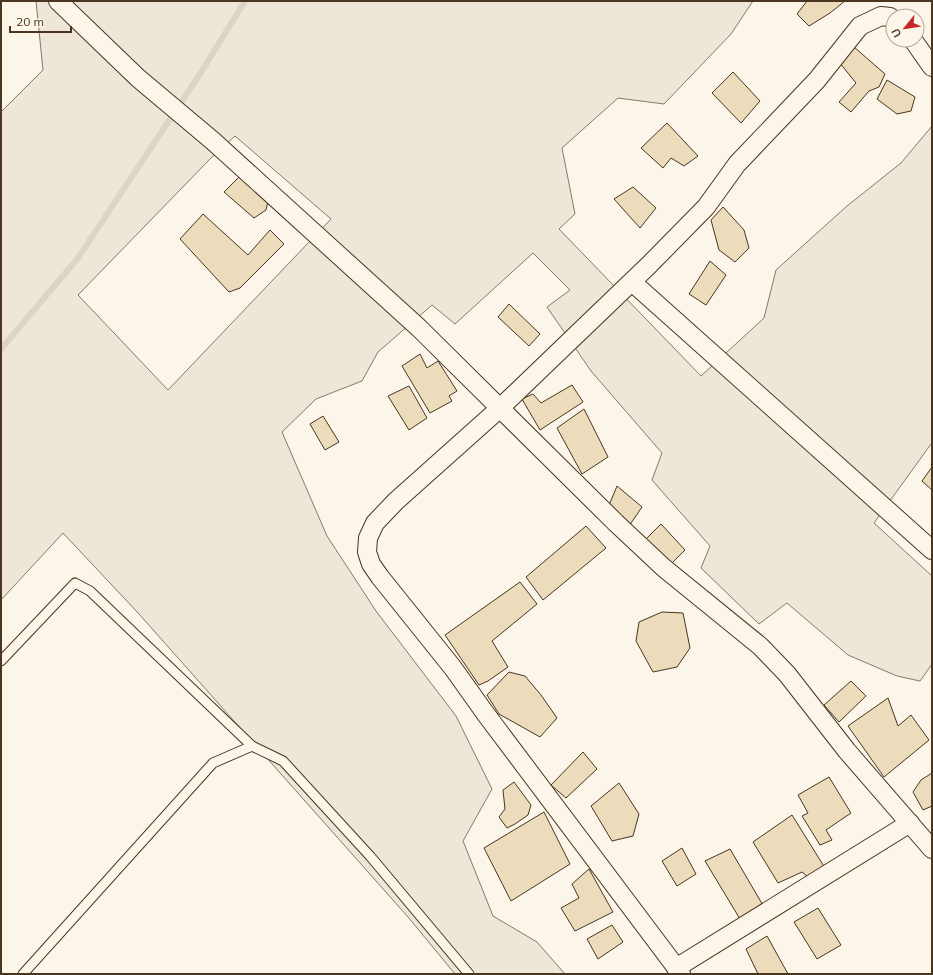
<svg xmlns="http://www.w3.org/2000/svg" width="933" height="975" viewBox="0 0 933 975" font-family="Mulish,sans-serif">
<rect width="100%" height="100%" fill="#fbf6e9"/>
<!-- green -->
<path fill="#ede6d9" stroke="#887966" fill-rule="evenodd" d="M36 1H753L731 34 664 104 618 98 562 148 575 214 559 229 701 376 764 318 776 270 847 206 901 163 932 126V445L931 444 874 523 932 576V664L920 681 897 676 848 655 787 603 759 624 701 568 710 546 652 480 662 453 591 371 547 307 570 290 533 253 455 324 432 305 378 352 362 381 316 399 282 432 327 536 376 611 456 716 492 789 463 841 493 916 537 942 565 974H455L408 917 139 614 63 533 1 600V112L43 70ZM235 136 331 219 168 390 78 295 211 158Z"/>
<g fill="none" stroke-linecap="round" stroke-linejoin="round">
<!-- stream -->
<path stroke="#dcd4c6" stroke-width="6" d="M1 349 78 258 200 74 245 1"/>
</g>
<!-- building -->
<g fill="#ecdcbc" stroke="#4a3520">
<path d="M807 1H845L830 13 809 26 797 14Z"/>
<path d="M854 47 885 74 879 87 869 91 851 112 839 102 856 83 839 62Z"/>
<path d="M733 72 760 101 741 123 712 93Z"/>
<path d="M887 80 915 97 911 111 897 114 877 99Z"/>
<path d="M667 123 698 156 684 166 671 158 663 168 641 148Z"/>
<path d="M240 176 268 201 266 210 254 218 224 192Z"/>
<path d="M633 187 656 208 640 228 614 199Z"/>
<path d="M723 207 744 230 749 248 735 262 719 250 711 220Z"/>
<path d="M203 214 248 255 270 230 284 244 240 288 229 292 180 239Z"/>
<path d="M710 261 726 275 706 305 689 294Z"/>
<path d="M509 304 540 334 529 346 498 317Z"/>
<path d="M420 354 427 368 438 361 457 391 449 396 452 401 430 413 402 366Z"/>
<path d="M572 385 583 402 540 430 522 399 533 394 541 403Z"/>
<path d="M409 386 427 418 409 430 388 396Z"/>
<path d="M584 409 608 457 582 474 557 428Z"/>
<path d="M323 416 339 442 325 450 310 424Z"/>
<path d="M932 467V490L922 481Z"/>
<path d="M617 486 642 507 627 529 607 510Z"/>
<path d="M661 524 685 550 669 566 644 541Z"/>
<path d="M586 526 606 548 543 600 526 577Z"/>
<path d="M520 582 537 604 492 641 508 667 488 681 479 685 445 635Z"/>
<path d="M662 612 683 613 690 648 677 667 653 672 636 641 639 622Z"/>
<path d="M509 672 525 676 541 695 557 718 540 737 499 714 487 695Z"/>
<path d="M851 681 866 696 839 722 824 705Z"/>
<path d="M888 698 898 726 911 715 929 740 884 777 848 726Z"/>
<path d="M583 752 597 769 566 798 551 785Z"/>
<path d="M932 773V806L923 810 913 792 921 780Z"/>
<path d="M829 777 851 813 826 830 832 840 820 845 802 816 808 813 798 795Z"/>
<path d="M514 782 531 805 528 815 515 824 507 828 499 817 505 809 503 790Z"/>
<path d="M619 783 639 814 633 836 612 841 591 806Z"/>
<path d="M544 812 570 864 511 901 484 848Z"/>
<path d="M792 815 825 868 809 878 802 872 778 883 753 842Z"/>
<path d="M682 848 696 874 677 886 662 861Z"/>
<path d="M730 849 764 907 740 919 705 861Z"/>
<path d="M589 869 613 912 575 931 561 908 579 898 572 884Z"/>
<path d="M818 908 841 945 817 959 794 922Z"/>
<path d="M612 925 623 942 598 959 587 939Z"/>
<path d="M767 936 788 974H758L746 949Z"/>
</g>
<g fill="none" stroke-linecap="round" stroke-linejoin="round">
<defs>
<g id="service">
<path d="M1 661 75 583 90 591 252 746"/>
<path d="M23 974 213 763 252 746 283 761 370 856 469 974"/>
</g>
<g id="minor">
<path d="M58 1 138 78 213 141 419 328 616 523 664 568 760 646 787 674 847 751 932 849"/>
<path d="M913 40 932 67"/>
<path d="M632 282 932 550"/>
<path d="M676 968 910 823"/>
<path d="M681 974 485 713 453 668 380 577 371 564 367 552 368 538 375 523 396 501 499 409 650 264 706 207 737 164 817 80 860 26 881 16 890 17 893 19"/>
</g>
</defs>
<!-- service casing -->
<use href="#service" stroke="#4a3520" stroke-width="11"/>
<!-- minor casing -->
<use href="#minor" stroke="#4a3520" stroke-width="20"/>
<!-- service -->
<use href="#service" stroke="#fbf6e9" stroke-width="9"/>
<!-- minor -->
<use href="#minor" stroke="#fbf6e9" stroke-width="18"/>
</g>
<!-- border -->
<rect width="933" height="975" fill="none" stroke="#4a3520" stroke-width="4"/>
<!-- north arrow -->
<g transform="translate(905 28) rotate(240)"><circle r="19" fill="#fbf6e9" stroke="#b4a999"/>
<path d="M0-3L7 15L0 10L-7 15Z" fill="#c62828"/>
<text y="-6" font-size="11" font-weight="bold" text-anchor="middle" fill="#4a3520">U</text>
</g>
<!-- scale -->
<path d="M10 26v6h61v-6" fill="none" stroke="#4a3520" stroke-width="2"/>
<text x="16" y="26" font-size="12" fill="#4a3520" stroke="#fbf6e9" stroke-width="3" paint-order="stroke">20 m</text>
</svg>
